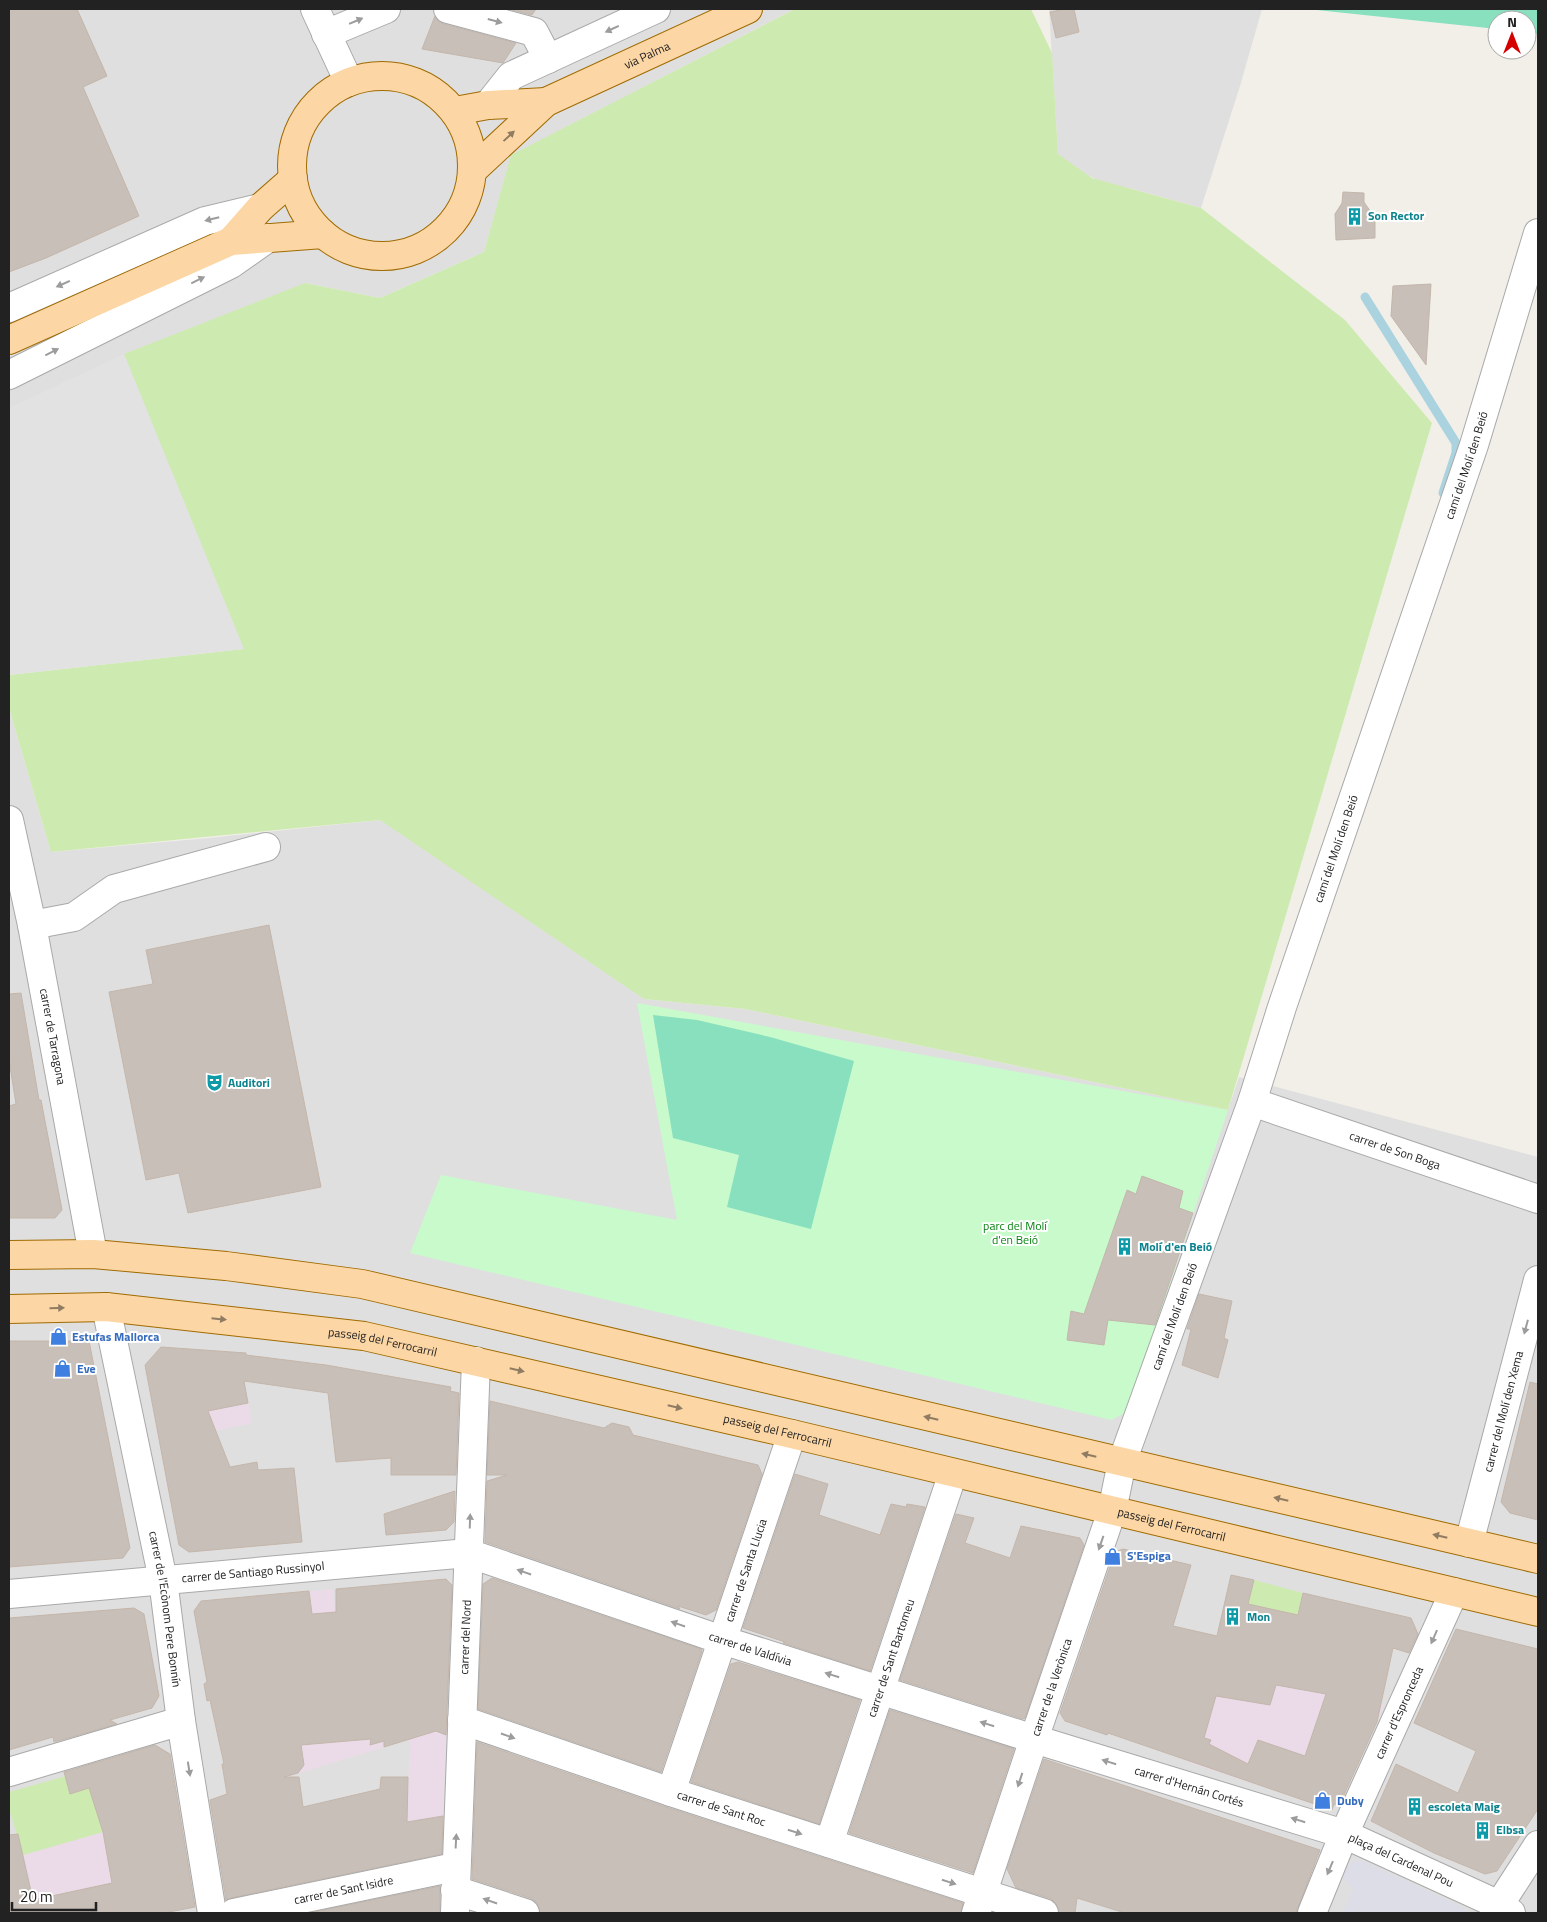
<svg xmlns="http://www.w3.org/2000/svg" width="1547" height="1922" viewBox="0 0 1547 1922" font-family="'Titillium Web',sans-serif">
<rect width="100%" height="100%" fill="#f2efe9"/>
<!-- residential -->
<g fill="#e0dfdf">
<path d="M9 9H795L512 155 484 252 380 298 305 283 9 675Z"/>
<path d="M1049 9H1262L1240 86 1201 208 1129 188 1111 187 1074 168 1058 154Z"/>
<path d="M9 708 51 852 209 838 380 820 505 894 644 999 745 1009 1228 1110 1239 1077 1538 1157V1913H9Z"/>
</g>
<!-- industrial -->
<g fill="#ebdbe8">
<path d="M245 1386 252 1423 159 1443 152 1405Z"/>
<path d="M333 1589 341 1665 373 1699 448 1701 441 1855 406 1862 410 1739 280 1779 222 1764 301 1749 255 1728 217 1735 210 1700 301 1592Z"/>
<path d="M1276 1685 1384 1705 1375 1725 1318 1716 1292 1796 1188 1762 1210 1694Z"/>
<path d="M103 1832 119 1913H36L23 1855Z"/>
</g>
<!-- grass -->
<g fill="#cdebb0">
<path d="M795 9H1031L1052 53 1058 154 1092 178 1201 208 1345 320 1432 423 1228 1110 745 1009 644 999 380 820 51 852 9 708V675L243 649 124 354 305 283 380 298 484 252 511 155Z"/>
<path d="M1254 1580 1303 1593 1281 1686 1231 1678Z"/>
<path d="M84 1771 103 1832 23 1855 9 1809V1792Z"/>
</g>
<!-- park -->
<path fill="#c8facc" d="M637 1003 1228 1110 1127 1412 1111 1420 410 1253 441 1175 677 1220Z"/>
<!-- pitch -->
<g fill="#88e0be">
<path d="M1307 9H1538V34L1527 32V20H1497V29Z"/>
<path d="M653 1015 697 1020 770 1037 854 1061 811 1229 727 1207 739 1155 673 1138Z"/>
</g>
<!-- parking -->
<path fill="#e2e2e2" d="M124 354 244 649 9 675V408Z"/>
<!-- plaza -->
<path fill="#dddde8" d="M1353 1861H1363L1462 1907 1466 1913H1343L1353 1888 1338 1873Z"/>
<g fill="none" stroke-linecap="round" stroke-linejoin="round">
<!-- stream -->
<path stroke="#aad3df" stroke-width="9" d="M1365 297 1456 443V453L1443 493"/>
</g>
<!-- building -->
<g fill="#c7bfb8" stroke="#c4b6ab" fill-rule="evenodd">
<path d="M9 9H77L107 76 83 87 139 216 46 258 9 272Z"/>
<path d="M508 9H536L532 15Z"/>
<path d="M1065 9H1074L1079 32 1056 38 1050 12Z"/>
<path d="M435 16 437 20 444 24 516 43 503 63 422 49Z"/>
<path d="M1343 192 1364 193V202L1375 218V238L1336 240 1335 214 1342 203Z"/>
<path d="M1431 284 1426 365 1391 316 1393 286Z"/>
<path d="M269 925 321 1187 188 1213 179 1173 146 1180 109 992 153 984 146 950Z"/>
<path d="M21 993 39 1100H41L62 1210 55 1218H9V1106L16 1104 9 1060V994Z"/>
<path d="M1142 1176 1183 1191 1179 1208 1193 1213 1155 1325 1108 1320 1104 1345 1067 1340 1071 1311 1084 1314 1127 1190 1136 1194Z"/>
<path d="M1199 1294 1232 1301 1224 1338 1228 1340 1218 1378 1182 1365 1191 1329H1187Z"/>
<path d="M9 1341H89L130 1548 123 1558 9 1567Z"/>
<path d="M161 1347 246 1353V1355L326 1365 451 1387 450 1391 459 1393 456 1475H391V1458L336 1462 328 1393 244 1381 248 1403 208 1411 230 1467 257 1462 258 1470 294 1468 302 1542 189 1552 179 1545 145 1365Z"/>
<path d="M1530 1382 1538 1384V1520L1510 1513 1501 1502Z"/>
<path d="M490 1401 604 1428 612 1423 629 1427 633 1435 758 1465 762 1474 716 1610 706 1615 678 1606 680 1609 485 1542 487 1481 507 1475H487Z"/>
<path d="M795 1474 828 1484 819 1515 880 1535 891 1504 906 1507 907 1504 925 1507 870 1671 783 1643 785 1642 743 1628Z"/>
<path d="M455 1491 454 1522 446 1530 386 1535 384 1514Z"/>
<path d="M956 1514 974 1518 965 1543 1010 1558 1021 1526 1080 1538 1084 1545 1025 1718 1023 1719 900 1680Z"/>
<path d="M1123 1549 1191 1565 1173 1626 1217 1636 1231 1575 1254 1580 1248 1604 1298 1615 1303 1593 1411 1618 1418 1634 1409 1653 1393 1648 1377 1722 1339 1806 1334 1804 1332 1810 1108 1733 1107 1735 1065 1721 1060 1713 1115 1552ZM1276 1685 1326 1694 1305 1756 1258 1740 1248 1764 1209 1744 1211 1740 1204 1738 1216 1696 1270 1705Z"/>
<path d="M492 1578 701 1649 702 1651 661 1772 478 1709 483 1584Z"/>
<path d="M446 1579 452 1585 446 1735 436 1731 384 1747V1741L370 1745 371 1739 301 1745 304 1765 298 1773 284 1777H299L303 1807 380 1789 381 1777H408L407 1822 443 1816 442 1854 231 1898 226 1900 210 1800 227 1794 222 1764H224L210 1700 207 1701 204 1684 207 1682 194 1611 201 1601 309 1591 312 1614 336 1612V1589Z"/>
<path d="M134 1608 144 1614 159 1696 152 1708 110 1720 117 1724 54 1742 53 1737 9 1750V1618Z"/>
<path d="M1456 1629 1538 1649V1809L1497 1871 1485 1874 1434 1853 1371 1821 1396 1764 1458 1793 1476 1751 1414 1723Z"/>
<path d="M738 1662 860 1700 819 1824 691 1782 731 1664Z"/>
<path d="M890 1710 1014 1749 973 1873 849 1833Z"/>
<path d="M477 1742 666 1807 963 1903 961 1913H540L537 1903 530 1898 472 1879Z"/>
<path d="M155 1745 170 1754 195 1907 164 1913H9V1835L18 1834 33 1900 112 1883 103 1832 89 1788 70 1794 64 1772Z"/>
<path d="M1044 1759 1320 1850 1296 1913H1125L1077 1898 1075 1913H1059L1056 1903 1049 1898 1016 1888 1007 1869Z"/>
<path d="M440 1886V1913H309Z"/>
</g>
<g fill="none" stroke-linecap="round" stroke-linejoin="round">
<defs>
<g id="minor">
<path d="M315 9 349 82"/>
<path d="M448 9 534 32 548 59"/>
<path d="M326 34 386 9"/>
<path d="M488 105 511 76 656 9"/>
<path d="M9 308 205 221 260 208"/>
<path d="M9 375 231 264 268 238"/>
<path id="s1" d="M9 820 32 925 93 1254"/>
<path d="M32 925 74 917 114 889 266 847"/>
<path id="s2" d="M1252 1102 1538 1199"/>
<path id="s3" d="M106 1307 163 1580 181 1721 212 1913"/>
<path id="s4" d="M1469 1543 1538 1280"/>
<path id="s5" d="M9 1594 468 1553 722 1640 1034 1739 1344 1834 1454 1592"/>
<path id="s6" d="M462 1720 671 1792 1044 1913"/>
<path d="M9 1772 181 1721"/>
<path id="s7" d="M671 1792 792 1434"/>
<path id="s8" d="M829 1843 953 1473"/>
<path d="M455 1890 525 1913"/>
<path id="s9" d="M234 1913 455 1867"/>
<path id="s10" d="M455 1913 476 1361"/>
<path id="s11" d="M976 1913 1034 1739 1112 1511 1122 1462 1252 1102 1282 1007 1474 445 1538 233"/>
<path id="s12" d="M1312 1913 1344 1834 1499 1905 1511 1913"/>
<path d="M1494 1913 1538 1845"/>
</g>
<g id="major">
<circle cx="382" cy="166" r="90"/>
<path d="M455 111 488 105 546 102"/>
<path id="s13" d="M473 170 546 102 748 9"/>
<path d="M231 241 260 208 293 179"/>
<path d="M9 340 231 241 323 234"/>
<path d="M9 1255 93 1254 226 1266 362 1284 1538 1559"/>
<path id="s14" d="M9 1309 106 1307 364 1336 792 1434 1538 1612"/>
</g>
</defs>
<!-- minor casing -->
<use href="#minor" stroke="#a9a9a9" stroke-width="30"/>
<!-- major casing -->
<use href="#major" stroke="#a06b00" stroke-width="30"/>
<!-- minor -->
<use href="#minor" stroke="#fff" stroke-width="28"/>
<!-- major -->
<use href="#major" stroke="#fcd6a4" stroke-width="28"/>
</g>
<!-- one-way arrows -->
<defs><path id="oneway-solid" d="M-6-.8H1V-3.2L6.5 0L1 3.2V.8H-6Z" transform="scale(1.25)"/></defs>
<g fill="#9c9c9c">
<use href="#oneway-solid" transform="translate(356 21) rotate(-23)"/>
<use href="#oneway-solid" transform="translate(495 21) rotate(15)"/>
<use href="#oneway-solid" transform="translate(612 29) rotate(155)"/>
<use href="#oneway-solid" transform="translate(212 219) rotate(166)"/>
<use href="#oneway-solid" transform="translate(198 280) rotate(-26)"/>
<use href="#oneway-solid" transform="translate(63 284) rotate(156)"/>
<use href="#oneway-solid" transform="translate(52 352) rotate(-27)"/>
<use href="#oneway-solid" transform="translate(1526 1327) rotate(105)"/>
<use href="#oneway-solid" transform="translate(470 1521) rotate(-88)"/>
<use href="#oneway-solid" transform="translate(1101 1543) rotate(109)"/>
<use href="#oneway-solid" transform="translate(524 1572) rotate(-161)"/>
<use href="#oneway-solid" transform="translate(678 1624) rotate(-161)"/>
<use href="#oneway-solid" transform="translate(1434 1637) rotate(114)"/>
<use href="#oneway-solid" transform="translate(832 1675) rotate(-162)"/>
<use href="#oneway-solid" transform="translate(987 1724) rotate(-162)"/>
<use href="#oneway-solid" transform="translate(508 1736) rotate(19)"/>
<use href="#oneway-solid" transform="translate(1109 1762) rotate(-163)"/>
<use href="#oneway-solid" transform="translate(189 1769) rotate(81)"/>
<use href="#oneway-solid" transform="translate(1020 1780) rotate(108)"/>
<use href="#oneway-solid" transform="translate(1298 1820) rotate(-163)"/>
<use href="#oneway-solid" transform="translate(795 1832) rotate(18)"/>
<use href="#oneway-solid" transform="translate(456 1841) rotate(-87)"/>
<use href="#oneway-solid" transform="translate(1330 1868) rotate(113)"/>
<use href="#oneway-solid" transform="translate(949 1882) rotate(18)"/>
<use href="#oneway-solid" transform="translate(490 1901) rotate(-161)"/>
</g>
<g fill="#8f7c63">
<use href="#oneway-solid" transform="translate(509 136) rotate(-43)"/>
<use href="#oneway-solid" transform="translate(57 1308) rotate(-1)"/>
<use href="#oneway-solid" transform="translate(219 1319) rotate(6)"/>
<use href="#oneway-solid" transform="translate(517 1370) rotate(13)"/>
<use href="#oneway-solid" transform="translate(675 1407) rotate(13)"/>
<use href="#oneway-solid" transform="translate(931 1418) rotate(-167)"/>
<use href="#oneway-solid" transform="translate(1089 1455) rotate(-167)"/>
<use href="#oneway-solid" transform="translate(1281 1499) rotate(-167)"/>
<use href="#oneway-solid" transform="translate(1440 1536) rotate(-167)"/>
</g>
<!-- icons -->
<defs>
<symbol id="building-bare" viewBox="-9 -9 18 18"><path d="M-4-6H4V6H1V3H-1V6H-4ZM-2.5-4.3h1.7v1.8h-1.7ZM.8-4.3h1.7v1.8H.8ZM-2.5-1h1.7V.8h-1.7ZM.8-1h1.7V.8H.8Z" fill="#0f9aa8" stroke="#fff" stroke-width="2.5" paint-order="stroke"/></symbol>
<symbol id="theatre-bare" viewBox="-9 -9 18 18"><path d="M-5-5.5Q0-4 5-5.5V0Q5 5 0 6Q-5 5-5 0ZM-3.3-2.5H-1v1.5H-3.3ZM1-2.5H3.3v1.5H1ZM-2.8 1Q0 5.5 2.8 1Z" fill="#0f9aa8" stroke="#fff" stroke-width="2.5" paint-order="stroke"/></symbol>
<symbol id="shop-bare" viewBox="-9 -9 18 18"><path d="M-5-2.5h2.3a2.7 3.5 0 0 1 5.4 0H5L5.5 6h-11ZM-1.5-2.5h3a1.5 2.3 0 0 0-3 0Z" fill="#3f7fe0" stroke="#fff" stroke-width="2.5" paint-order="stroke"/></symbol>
</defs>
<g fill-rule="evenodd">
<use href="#building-bare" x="1342" y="204" width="25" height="25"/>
<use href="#theatre-bare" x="202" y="1070" width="25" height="25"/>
<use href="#building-bare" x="1112" y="1234" width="25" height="25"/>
<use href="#shop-bare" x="46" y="1324" width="25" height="25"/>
<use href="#shop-bare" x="50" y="1356" width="25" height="25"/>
<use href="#shop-bare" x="1100" y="1544" width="25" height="25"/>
<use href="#building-bare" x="1220" y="1604" width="25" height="25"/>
<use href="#shop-bare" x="1310" y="1788" width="25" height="25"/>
<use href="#building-bare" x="1402" y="1794" width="25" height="25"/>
<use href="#building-bare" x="1470" y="1818" width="25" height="25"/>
</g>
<g text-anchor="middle" stroke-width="4" stroke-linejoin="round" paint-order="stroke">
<!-- street labels -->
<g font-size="12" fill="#222" stroke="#fff">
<text dy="4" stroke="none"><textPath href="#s13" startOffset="211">via Palma</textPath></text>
<text dy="4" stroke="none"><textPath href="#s11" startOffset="1529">camí del Molí den Beió</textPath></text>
<text dy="4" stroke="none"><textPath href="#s11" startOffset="1124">camí del Molí den Beió</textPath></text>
<text dy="4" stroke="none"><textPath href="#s1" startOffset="221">carrer de Tarragona</textPath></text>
<text dy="4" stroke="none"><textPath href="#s2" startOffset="151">carrer de Son Boga</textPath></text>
<text dy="4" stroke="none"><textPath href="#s11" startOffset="629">camí del Molí den Beió</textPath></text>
<text dy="4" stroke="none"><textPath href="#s14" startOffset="376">passeig del Ferrocarril</textPath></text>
<text dy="4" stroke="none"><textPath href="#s4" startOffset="136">carrer del Molí den Xema</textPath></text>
<text dy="4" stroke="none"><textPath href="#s14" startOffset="781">passeig del Ferrocarril</textPath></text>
<text dy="4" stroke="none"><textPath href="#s14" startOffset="1186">passeig del Ferrocarril</textPath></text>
<text dy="4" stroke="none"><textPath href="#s7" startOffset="234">carrer de Santa Llucia</textPath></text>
<text dy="4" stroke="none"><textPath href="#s5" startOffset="245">carrer de Santiago Russinyol</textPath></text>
<text dy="4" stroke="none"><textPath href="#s3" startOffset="308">carrer de l'Ecònom Pere Bonnín</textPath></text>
<text dy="4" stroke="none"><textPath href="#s10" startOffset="276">carrer del Nord</textPath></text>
<text dy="4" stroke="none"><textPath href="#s5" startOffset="759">carrer de Valdívia</textPath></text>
<text dy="4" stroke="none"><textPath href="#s8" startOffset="195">carrer de Sant Bartomeu</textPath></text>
<text dy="4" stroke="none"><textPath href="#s11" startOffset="238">carrer de la Verònica</textPath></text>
<text dy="4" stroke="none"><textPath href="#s5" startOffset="1514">carrer d'Espronceda</textPath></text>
<text dy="4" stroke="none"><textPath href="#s5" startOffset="1219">carrer d'Hernán Cortés</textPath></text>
<text dy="4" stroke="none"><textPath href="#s6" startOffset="274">carrer de Sant Roc</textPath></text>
<text dy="4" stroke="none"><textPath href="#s12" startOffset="148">plaça del Cardenal Pou</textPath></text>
<text dy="4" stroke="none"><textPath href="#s9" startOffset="112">carrer de Sant Isidre</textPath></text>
</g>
<!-- culture labels -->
<g font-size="12" font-weight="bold" fill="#0d838f" stroke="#fff" text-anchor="start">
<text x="1368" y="220">Son Rector</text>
<text x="228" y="1087">Auditori</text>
<text x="1139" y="1251">Molí d'en Beió</text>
<text x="1247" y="1621">Mon</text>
<text x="1428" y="1811">escoleta Maig</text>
<text x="1496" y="1834">Elbsa</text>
</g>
<!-- park labels -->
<g font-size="12" fill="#0c8416" stroke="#fff">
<text x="1015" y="1230">parc del Molí<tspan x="1015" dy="14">d'en Beió</tspan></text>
</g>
<!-- shop labels -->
<g font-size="12" font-weight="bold" fill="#366cbe" stroke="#fff" text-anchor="start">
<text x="72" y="1341">Estufas Mallorca</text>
<text x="77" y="1373">Eve</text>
<text x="1127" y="1560">S'Espiga</text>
<text x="1337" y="1805">Duby</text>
</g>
</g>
<!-- border -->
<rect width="1547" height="1922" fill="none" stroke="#222222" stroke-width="20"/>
<!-- north arrow -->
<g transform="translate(1512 35)"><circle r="24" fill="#ffffff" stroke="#a7a7a7"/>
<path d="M0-4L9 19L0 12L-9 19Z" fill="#d40000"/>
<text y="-8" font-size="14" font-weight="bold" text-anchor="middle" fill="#222222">N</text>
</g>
<!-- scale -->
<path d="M12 1902v8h84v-8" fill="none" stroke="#222222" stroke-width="2.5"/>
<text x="20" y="1902" font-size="15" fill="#222222" stroke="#ffffff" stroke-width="4" paint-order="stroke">20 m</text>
</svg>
